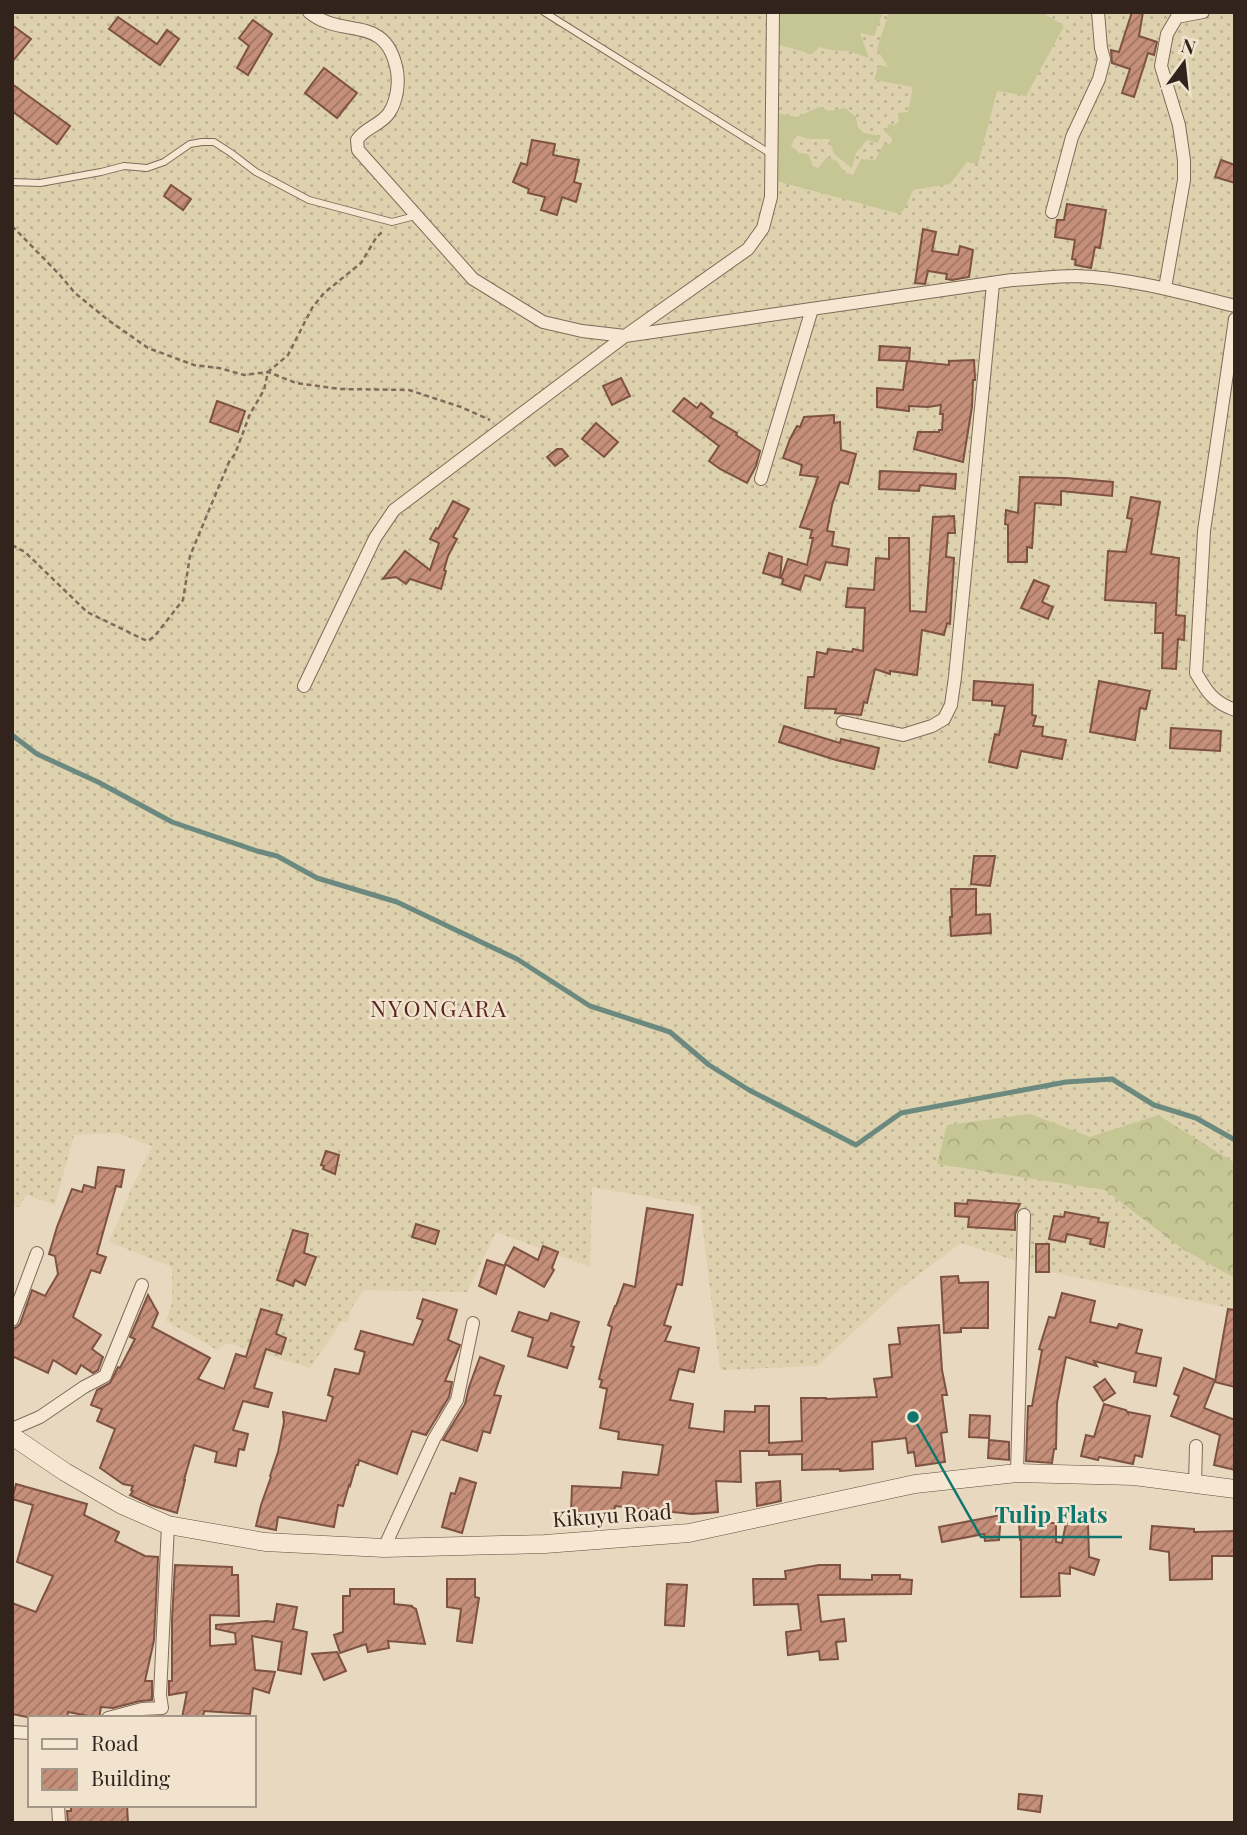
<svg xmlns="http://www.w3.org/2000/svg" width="1247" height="1835" viewBox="0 0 1247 1835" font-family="'Playfair Display',serif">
<defs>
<pattern id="farmland-dots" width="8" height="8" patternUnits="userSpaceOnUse" patternTransform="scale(1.75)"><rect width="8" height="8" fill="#ded1ae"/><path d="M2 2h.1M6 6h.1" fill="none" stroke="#bfb395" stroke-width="1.8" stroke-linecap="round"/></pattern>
<pattern id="forest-crowns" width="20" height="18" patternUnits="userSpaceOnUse" patternTransform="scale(1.75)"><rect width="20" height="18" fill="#c6c695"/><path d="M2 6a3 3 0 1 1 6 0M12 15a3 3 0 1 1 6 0" fill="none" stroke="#abaa80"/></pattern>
<pattern id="building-hatch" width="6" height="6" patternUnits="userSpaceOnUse" patternTransform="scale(1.75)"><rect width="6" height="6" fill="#c58f79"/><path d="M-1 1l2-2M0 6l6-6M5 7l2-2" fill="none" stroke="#a17563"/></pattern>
</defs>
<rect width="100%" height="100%" fill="#e9d8c0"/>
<!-- farmland -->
<path fill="url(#farmland-dots)" d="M12 12H1235V1309L1050 1272 961 1243 901 1288 817 1366 720 1370 700 1206 592 1187 590 1267 496 1232 467 1292 364 1290 352 1307 347 1323 342 1321 310 1368 227 1343 217 1350 179 1328 172 1326V1324L166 1321 172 1303V1267L109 1242 130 1192 152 1146 117 1133 74 1135 55 1205 27 1195 19 1207 12 1206Z"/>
<!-- grass -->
<g fill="#c6c695">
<path d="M776 12H883L874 36 860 33 869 58 849 51 830 50 820 47 812 54 776 44Z"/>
<path d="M889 12H1006L1015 14 1016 12H1042L1064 26 1026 96 997 91 978 164 967 162 950 184 913 190 905 208 900 214 776 181V113L797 117 819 107 829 111 845 108 856 117 858 128 864 133 880 136 878 143 867 140 856 153 852 168 834 154 829 139H808L796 135 791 146 799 153 808 154 813 166 818 168 827 157 837 161 845 173 853 175 861 159 875 160 883 145 891 143 892 138 883 130 887 129 888 124 894 125 899 122 898 113 908 112 913 87 874 80 879 65 888 67 877 49Z"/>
</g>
<!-- forest -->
<path fill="url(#forest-crowns)" d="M1030 1114 1090 1137 1158 1115 1235 1163V1278L1184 1250 1105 1190 937 1164 947 1125Z"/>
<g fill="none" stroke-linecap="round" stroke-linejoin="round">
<!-- stream -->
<path stroke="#6b897e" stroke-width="5" d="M12 735 37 754 98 782 172 822 257 851 277 856 317 878 397 902 517 959 590 1006 670 1032 709 1065 749 1090 856 1145 901 1113 1066 1082 1112 1079 1154 1105 1196 1118 1235 1140"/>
</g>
<!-- building -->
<g fill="url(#building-hatch)" stroke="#7e5242" stroke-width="2">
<path d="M1132 12H1143L1139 36 1157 42 1154 55 1148 53 1134 97 1122 93 1130 69 1112 63 1111 50 1119 52Z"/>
<path d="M118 17 157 44 167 30 179 39 160 65 109 29Z"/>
<path d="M253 20 272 34 248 75 237 68 249 46 239 38Z"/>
<path d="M12 25 31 39 12 62Z"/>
<path d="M324 68 357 93 337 118 305 93Z"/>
<path d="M12 84 70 126 57 144 12 111Z"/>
<path d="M532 140 555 144 553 155 579 160 574 182 581 184 576 202 562 197 557 215 541 210 545 197 528 193 529 189 513 182 521 163 527 165Z"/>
<path d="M1221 160 1235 165V183L1215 177Z"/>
<path d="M171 185 191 199 183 210 164 196Z"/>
<path d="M1067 204 1106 210 1100 248 1095 247 1091 268 1075 265 1076 260 1072 259 1075 240 1055 237 1057 220H1064Z"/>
<path d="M923 229 936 232 932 251 958 255 960 246 973 250 969 277 952 280 946 279 947 274 928 271 925 284 915 283Z"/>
<path d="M880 346 910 348 909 361 949 365V361L974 360 975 378V380H973L972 407 963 462 914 449 918 432H939V430H942L943 414H940L941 405 928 407 909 406V411L877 407V388L903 390 907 361 879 360Z"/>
<path d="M621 378 630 396 612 405 603 386Z"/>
<path d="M684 398 697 408 701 403 713 413 710 417 737 433 736 435 760 451 756 466 747 483 720 469 709 461 719 446 673 411Z"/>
<path d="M217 401 245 411 238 432 210 422Z"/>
<path d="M834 415V423L840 422 841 450 856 454 848 484 840 482 832 505 827 531 834 532 832 546 849 549 847 565 826 562 820 580 805 575 800 590 782 584 783 579 781 578 788 559 807 565 813 538H810L812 530 800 527 818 477 800 475 802 465 783 458 790 439 797 426 800 427 804 417Z"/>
<path d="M596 423 618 442 604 457 582 439Z"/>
<path d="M557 449H562L568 456 555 466 547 457Z"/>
<path d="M880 471 956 474 955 489 920 485 919 491 879 489Z"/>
<path d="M1020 477 1066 478 1113 482 1112 496 1061 491V505L1035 503 1032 548 1027 547V562H1008V525L1005 524 1006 510 1018 513Z"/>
<path d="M1131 497 1160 502 1151 554 1179 558 1176 615 1185 616 1184 640 1178 639 1176 669 1162 668 1163 633H1155L1156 603 1105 600 1108 551 1126 552 1132 519 1127 518Z"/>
<path d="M453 501 469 509 453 537 457 539 448 556 444 570 446 571 441 589 410 579 406 584 396 577 383 579 405 551 430 570 439 543 430 539 436 528 438 529Z"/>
<path d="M954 516 955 533H948L946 557 954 558 950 624 947 623 944 635 922 630 917 675 890 671V674L875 669 867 703 864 702 861 715 835 713 836 709 805 708 808 677H814L817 652 827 654 828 649 852 652 853 649 863 651 865 608 846 607 848 588 874 590 876 558 889 559V538H909L910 611 926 612 933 517Z"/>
<path d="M769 553 782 557 780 578 763 573Z"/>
<path d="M1034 580 1049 586 1042 602 1053 607 1048 619 1021 608Z"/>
<path d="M974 681 1033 685 1032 715 1036 716 1033 726 1043 727 1042 736 1066 740 1062 759 1021 751 1017 768 989 762 995 734 999 735 1005 706 992 705V701L973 700Z"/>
<path d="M1099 681 1150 691 1146 709 1140 708 1135 740 1090 732Z"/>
<path d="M784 726 840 743 841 739 879 748 874 769 836 760 779 742Z"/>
<path d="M1171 728 1221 731 1220 751 1170 748Z"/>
<path d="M974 856H995L990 886 971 884Z"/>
<path d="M951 889H976V915L990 914 991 933 951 936 950 917H952Z"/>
<path d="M326 1151 339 1155 335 1174 323 1169 324 1166 321 1165Z"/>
<path d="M98 1167 124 1170 121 1187 116 1186 97 1254 106 1257 100 1273 91 1270 73 1317 101 1335 92 1349 103 1357 98 1370 93 1373 81 1365 76 1374 53 1360 48 1373 12 1356V1329L17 1327 20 1324 32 1290 45 1296 58 1274 55 1256 49 1254 57 1227 72 1189 82 1192 84 1185 95 1188Z"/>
<path d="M968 1200 1020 1204 1015 1214V1230L968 1227 969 1217 955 1216V1203L967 1204Z"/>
<path d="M647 1208 693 1215 682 1285 677 1284 664 1325 671 1327 665 1341 699 1348 694 1372 679 1369 670 1400 693 1404 689 1428 724 1432 725 1411 755 1412V1406H769V1443L802 1441 801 1398H826V1399L877 1397 874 1379 892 1377 889 1345 900 1344 898 1328 939 1325 942 1370 947 1395H942L947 1432 941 1433 945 1462 916 1466 914 1452 908 1453 906 1438 872 1442 873 1469 840 1471V1469L802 1470V1454L769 1455V1451H740L741 1482 716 1481 718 1512 692 1514 615 1506 614 1515 571 1513 572 1486 621 1488 623 1472 658 1475 663 1445 618 1439 619 1432 600 1428 607 1389 600 1387 602 1380 599 1379 612 1327 608 1325 615 1306H616L624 1284 635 1287Z"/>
<path d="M1065 1212 1099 1218 1098 1222 1108 1223 1104 1247 1090 1244 1091 1239 1067 1234 1065 1242 1049 1239 1054 1216 1064 1217Z"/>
<path d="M416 1224 439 1231 435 1244 412 1237Z"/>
<path d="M293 1230 308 1234 304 1253 316 1257 305 1285 295 1280 293 1286 277 1280Z"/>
<rect x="1036" y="1244" width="13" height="28"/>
<path d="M543 1246 558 1252 552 1268 554 1270 544 1287 505 1264 514 1247 538 1260Z"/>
<path d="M487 1260 505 1266 496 1294 479 1286Z"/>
<path d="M958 1276 959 1283 988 1282V1328H961V1332L944 1333 941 1277Z"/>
<path d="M1062 1293 1095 1301 1090 1322 1117 1328 1119 1324 1142 1330 1136 1353 1161 1358 1156 1386 1134 1382 1136 1372 1094 1361 1097 1366 1066 1357 1057 1403 1056 1449H1054L1052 1463 1026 1461 1028 1406H1032L1042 1350 1039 1349 1049 1317 1055 1318Z"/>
<path d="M148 1295 158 1313 152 1327 210 1358 198 1379 224 1389 236 1354 246 1357 261 1309 282 1315 276 1334 286 1338 281 1354 266 1349 254 1388 272 1393 268 1407 243 1401 233 1430 248 1434 244 1450 239 1449 236 1466 215 1462 217 1452 194 1445 184 1480H185L177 1513 151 1505 130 1495 133 1491 131 1490 133 1486 123 1484 100 1468 115 1429 97 1421 102 1409 91 1405 97 1390 110 1383 118 1367 120 1368 135 1339 130 1337Z"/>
<path d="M423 1299 457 1310 448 1340 460 1345 445 1381 452 1382 449 1397 426 1435 412 1431 397 1474 359 1460 358 1465H356L350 1486 349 1485 343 1506 338 1505 334 1527 278 1517 276 1530 256 1526 261 1505 271 1477 270 1476 278 1452 284 1422 283 1412 326 1421 333 1397 328 1395 335 1369 359 1374 365 1352 355 1349 361 1331 413 1345 423 1320 417 1318Z"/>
<path d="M1228 1309 1235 1310V1387L1215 1382Z"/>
<path d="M519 1312 548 1321 551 1313 579 1322 571 1346 574 1347 567 1368 528 1356 533 1338 512 1331Z"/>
<path d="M480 1357 504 1366 494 1395 501 1396 490 1433 483 1431 477 1451 443 1440 465 1404 469 1387Z"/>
<path d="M1184 1368 1215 1380 1204 1408 1235 1420V1470L1214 1465 1220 1435 1171 1416 1179 1396 1174 1394Z"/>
<path d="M1105 1379 1115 1393 1103 1401 1094 1387Z"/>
<path d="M1104 1404 1126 1410 1128 1413V1412L1150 1416 1142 1457 1135 1455 1133 1464 1099 1457 1098 1460 1081 1456 1086 1435 1094 1437Z"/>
<path d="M970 1415 990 1416 989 1438 969 1437Z"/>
<path d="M989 1440 1009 1442V1460L988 1458Z"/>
<path d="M460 1478 476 1483 462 1533 442 1527 451 1493 455 1494Z"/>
<path d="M780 1481 781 1501 757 1506 756 1483Z"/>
<path d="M16 1484 87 1504 84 1515 119 1532 115 1541 145 1556 158 1557 154 1640 145 1681H152V1700L140 1701 113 1708 101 1707 99 1718 68 1712 67 1718H32L12 1714V1603L36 1612 53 1576 17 1562 33 1505 12 1499Z"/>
<path d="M1001 1515 999 1540 985 1541 984 1534 942 1542 939 1527Z"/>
<path d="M1088 1522 1089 1557 1099 1560 1094 1575 1070 1567V1574L1059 1573 1060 1596 1021 1597V1538L1020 1539 1019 1523H1056V1542L1062 1543 1066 1523Z"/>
<path d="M1152 1526 1194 1529V1532L1235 1531V1556H1212V1579L1170 1580 1169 1552 1150 1549Z"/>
<path d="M175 1565 232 1567V1575H238L239 1616 210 1615V1646L236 1644 235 1633 216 1629V1625L267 1621 274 1622 277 1604 297 1607 293 1629 307 1632 301 1674 278 1670 282 1642 252 1636 255 1670 275 1672 269 1693 253 1688 250 1714 204 1711 203 1718H182L187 1692 169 1695V1681H172V1619Z"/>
<path d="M819 1565H840V1579L872 1580V1575H900V1579L912 1580 911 1594 818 1595 821 1622 844 1619 846 1641 836 1642 838 1659 820 1660 819 1651 788 1655 786 1632 801 1630 798 1604 754 1605 753 1579H786L785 1571Z"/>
<path d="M447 1579H475V1597L479 1598 472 1643 457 1641 461 1609 447 1607Z"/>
<path d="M667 1584 687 1585 684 1626 665 1625Z"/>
<path d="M350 1589H394V1604L412 1606V1607L416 1609 425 1644 388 1641 389 1648 368 1652 366 1644 340 1653 334 1635 343 1632V1596H350Z"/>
<path d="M337 1652 346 1671 324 1680 312 1654Z"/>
<path d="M1019 1794 1042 1796 1040 1812 1018 1809Z"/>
<path d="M71 1805H127L128 1823H68L67 1811H71Z"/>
</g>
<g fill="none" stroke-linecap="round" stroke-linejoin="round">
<defs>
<g id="service">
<path d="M544 12 771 154"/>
<path d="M12 182 40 183 101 172 124 166 147 168 164 162 190 144 202 142H214L231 153 256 172 309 200 392 222 415 216"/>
</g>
<g id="minor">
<path d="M309 12C343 40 386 12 397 71 399 84 397 101 389 113 380 126 365 127 357 140L358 150 473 279 543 322 582 331 625 336 1012 280C1033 279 1055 276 1076 276 1130 278 1183 293 1235 306"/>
<path d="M1052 212 1072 137 1099 79 1104 59 1101 48 1098 12"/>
<path d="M1165 288 1184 180V160L1179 125 1161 66 1167 34 1177 17 1203 12"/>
<path d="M1235 319 1204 531 1196 673C1207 692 1213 702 1235 710"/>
<path d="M761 479 812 309"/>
<path d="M304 686 375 538 394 510 625 336 748 249 763 228 771 197 773 12"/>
<path d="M843 722 903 735 932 726 944 719 951 705 955 677 993 284"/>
<path d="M12 1320 37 1253"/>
<path d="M12 1429 40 1417 84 1387 105 1376 142 1285"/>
<path d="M1017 1473 1024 1215"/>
<path d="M1195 1484 1196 1446"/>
<path d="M384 1548 434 1439 457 1400 473 1323"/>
<path d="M108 1718 142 1709 162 1708 160 1695 168 1525"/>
<path d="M12 1732 30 1733"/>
<path d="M58 1805 59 1823"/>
</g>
<path id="secondary" d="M12 1436 65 1472 122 1505 168 1525 265 1542 384 1548 545 1544 689 1533 915 1484 1017 1473 1134 1476 1235 1489"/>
</defs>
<!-- service casing -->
<use href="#service" stroke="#816a5a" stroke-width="8"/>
<!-- minor casing -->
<use href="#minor" stroke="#816a5a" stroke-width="14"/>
<!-- secondary casing -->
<use href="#secondary" stroke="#624b3d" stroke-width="19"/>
<!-- path -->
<g stroke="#816a5a" stroke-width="2.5" stroke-dasharray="5 3.5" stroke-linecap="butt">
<path d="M12 226 59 274 75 293 108 320 148 348 194 365 219 368 244 375 268 372 296 383 340 389 409 390 461 407 490 420"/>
<path d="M12 545 25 552 87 612 147 641 154 637 183 600 190 556 229 462 235 454 250 414 264 390 268 372 288 355 312 308 324 293 361 263 376 238 382 232"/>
</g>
<!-- service -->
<use href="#service" stroke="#f5e7d2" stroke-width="6"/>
<!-- minor -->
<use href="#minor" stroke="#f5e7d2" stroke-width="12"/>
<!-- secondary -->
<use href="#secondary" stroke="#f5e7d2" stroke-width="18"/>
</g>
<g text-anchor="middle" stroke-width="5" stroke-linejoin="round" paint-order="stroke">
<!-- street labels -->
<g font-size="21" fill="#32241d" stroke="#f2e3cf">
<text transform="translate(612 1516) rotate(-4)" y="7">Kikuyu Road</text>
</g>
<!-- neighbourhood labels -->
<g font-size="23" letter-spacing="2" fill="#5b2520" stroke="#f2e3cf">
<text x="439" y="1017">NYONGARA</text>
</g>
</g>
<!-- callouts -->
<path fill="none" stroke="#0f766e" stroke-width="2.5" d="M913 1417L981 1537H1122"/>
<circle fill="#0f766e" stroke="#f2e3cf" stroke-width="2.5" cx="913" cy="1417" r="7"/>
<g font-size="23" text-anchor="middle" font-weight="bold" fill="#0f766e" stroke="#f2e3cf" stroke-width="5" stroke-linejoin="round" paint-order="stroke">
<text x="1051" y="1523">Tulip Flats</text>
</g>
<!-- border -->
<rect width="1247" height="1835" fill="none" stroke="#32241d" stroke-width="28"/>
<!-- legend -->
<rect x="28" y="1716" width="228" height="91" fill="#f2e3cf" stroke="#a59788" stroke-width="2"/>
<rect x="42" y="1739" width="35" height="10" fill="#f5e7d2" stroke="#a59788" stroke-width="2"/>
<text x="91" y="1751" font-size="21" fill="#32241d">Road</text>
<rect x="42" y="1769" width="35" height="21" fill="url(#building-hatch)" stroke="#a59788" stroke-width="2"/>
<text x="91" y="1786" font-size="21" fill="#32241d">Building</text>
<!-- north arrow -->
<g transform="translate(1184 63) rotate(15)" stroke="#f2e3cf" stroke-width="5" paint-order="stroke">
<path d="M0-5L12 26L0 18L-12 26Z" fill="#32241d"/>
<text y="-10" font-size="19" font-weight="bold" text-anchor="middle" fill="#32241d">N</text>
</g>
</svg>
